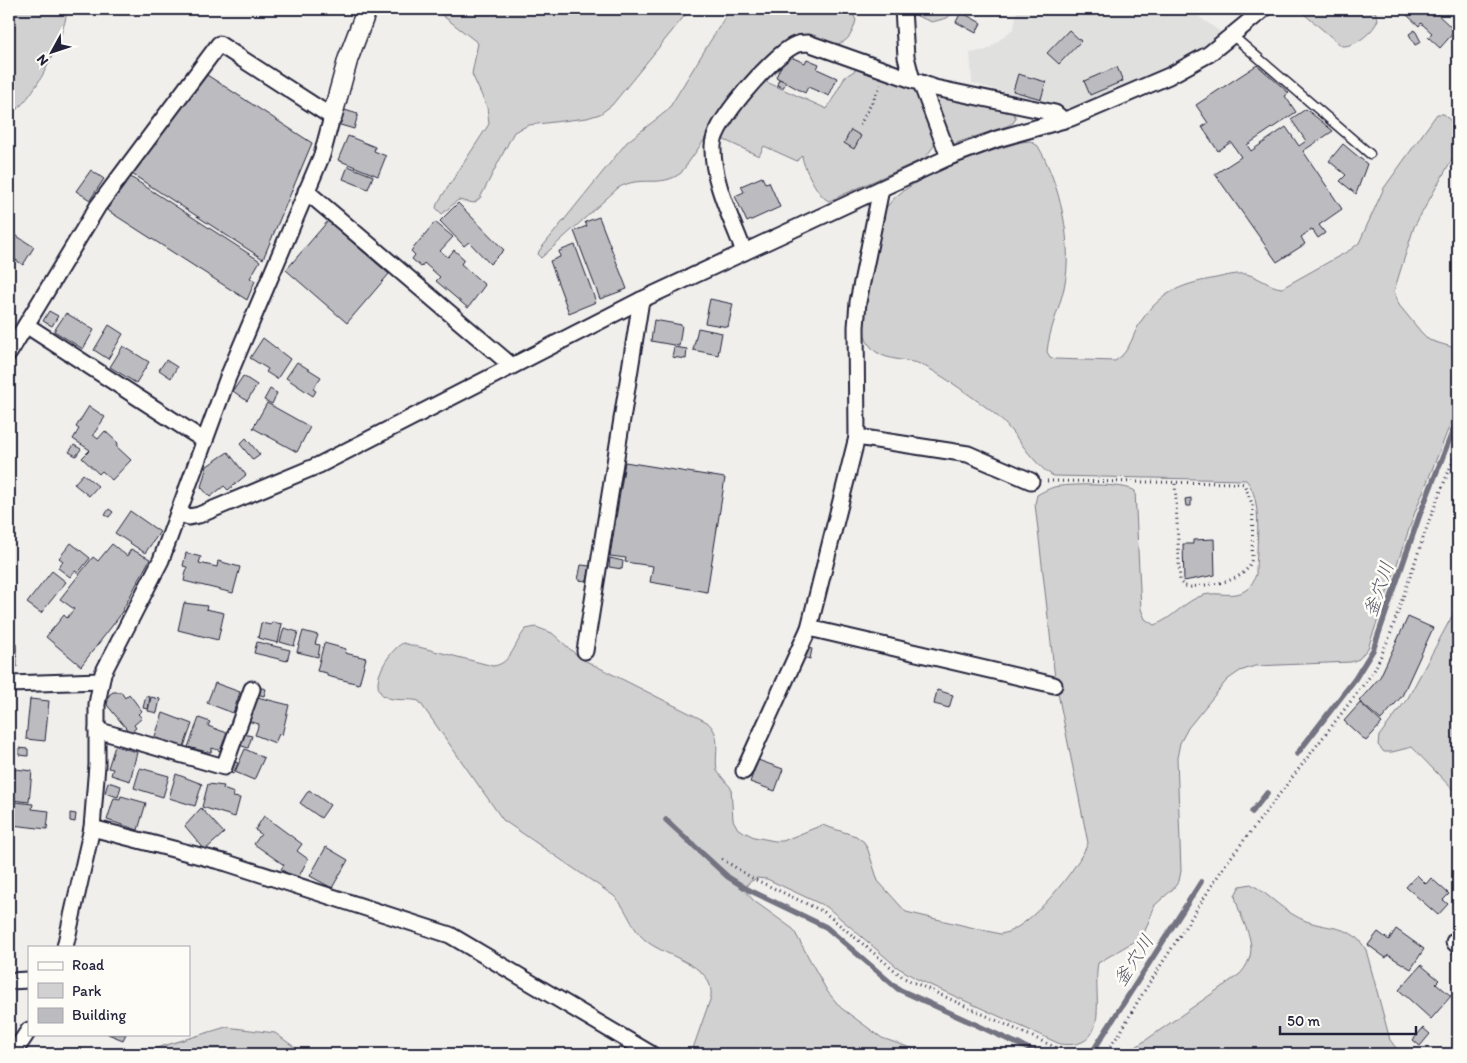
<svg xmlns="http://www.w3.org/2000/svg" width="1467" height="1063" viewBox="0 0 1467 1063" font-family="Itim,'Klee One',sans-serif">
<rect width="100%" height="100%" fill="#f0efec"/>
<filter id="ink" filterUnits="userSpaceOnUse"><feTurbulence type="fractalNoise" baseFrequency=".02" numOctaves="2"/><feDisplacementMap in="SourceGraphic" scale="10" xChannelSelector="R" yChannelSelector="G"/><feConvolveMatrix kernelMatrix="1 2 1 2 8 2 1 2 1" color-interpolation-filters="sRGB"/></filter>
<g filter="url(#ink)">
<!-- built -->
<path fill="#e0e0df" d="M1017 9H1188L1222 33 1185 58 1165 68 1065 110 972 83 970 53 987 50 1014 28Z"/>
<!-- green -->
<g fill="#d2d1d1" stroke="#7a7a86">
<path d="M9 9H64L66 17C60 45 34 101 9 115Z"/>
<path d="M434 9H690L612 105 600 114 587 118 529 125 514 132 480 198 474 203 458 200 442 214 436 208 437 204 489 124 487 107 472 74 478 43Z"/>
<path d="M730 9H850L856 20C849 50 833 47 809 38L742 86 681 173C659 189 642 174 618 188L541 258 538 255 539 251 627 142 668 110Z"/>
<path d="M913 9H957L947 18 932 22 917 16Z"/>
<path d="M1298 9H1374L1378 19C1375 31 1355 47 1342 46Z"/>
<path d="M857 69H864L916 89 936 143 925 158 829 201C819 198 802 165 802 155L797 161 764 146 759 156 720 138 762 80 827 109 845 77Z"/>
<path d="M934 94 1012 111 1016 118 1013 123 1007 126 953 144 949 141 932 101Z"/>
<path d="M1437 114H1444C1455 124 1459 135 1457 150L1414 227 1394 291 1399 305 1421 332 1429 340 1458 349V400L1454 415 1415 512 1368 648 1359 659 1351 662 1255 666 1240 671 1227 680 1188 728 1180 743 1177 758 1181 871 1179 881 1173 889 1155 905 1143 936 1098 963C1092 993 1113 1051 1060 1044L917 979 897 967 827 907 767 879 757 878 748 883 747 893 754 901 793 929 827 991 841 1008 882 1038 928 1054H691L711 997C715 961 659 958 640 935 629 922 626 907 614 896L503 820 419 701C409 698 393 702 384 696 367 685 390 649 403 643L493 666C512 664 515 641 526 629L536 627 552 633 580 658 707 722C723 736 714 752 717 771L731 788 733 820 738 829 754 837 775 841H783L822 825 856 836 864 842 868 850 878 881 906 912 1000 934C1028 932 1078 868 1088 843L1055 678 1035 504 1037 495C1042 492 1048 489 1054 487 1067 484 1126 483 1135 491L1141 609 1145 619 1154 625C1173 619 1185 600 1204 595 1218 591 1234 599 1246 590 1252 585 1254 580 1256 574 1256 548 1264 500 1246 480L1053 476C1028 461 1015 428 990 410 975 399 933 368 917 363 902 359 881 360 871 347 857 331 865 304 869 285 873 264 875 226 886 208 905 177 987 152 1021 142L1030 141 1038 146C1060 184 1074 245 1064 288 1059 310 1049 330 1047 352L1050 357 1055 359 1115 361C1132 351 1132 332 1144 317 1164 290 1184 284 1216 278 1226 276 1236 273 1246 274 1260 277 1269 287 1282 288L1350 250 1359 243 1384 188Z"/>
<path d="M1458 605V795L1412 747 1392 752H1384L1378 745 1379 736 1408 698Z"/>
<path d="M1251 884C1270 895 1285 913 1306 921 1330 930 1352 924 1366 950L1390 1040 1396 1048 1407 1054H1126L1240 974C1265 946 1240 925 1235 895L1240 886Z"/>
<path d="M226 1027 275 1033 304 1054H143L150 1050Z"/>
</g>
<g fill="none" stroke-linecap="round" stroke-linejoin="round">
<!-- stream -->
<g stroke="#737381" stroke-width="5.5">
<path d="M1297 754 1355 679 1373 650 1420 514 1458 418"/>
<path d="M1252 812 1267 793"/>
<path d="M666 820 728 877 747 889 826 927 898 989 1040 1054"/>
<path d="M1091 1054 1201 882"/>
</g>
</g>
<!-- building -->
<g fill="#bcbcc0" stroke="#22223b">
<path d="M1413 9H1432L1455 31 1440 48 1428 37 1432 33 1421 23 1419 26 1407 15Z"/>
<path d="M961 12 981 23 976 33 956 22Z"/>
<path d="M1069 30 1081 41 1059 64 1047 53Z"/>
<path d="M1415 30 1421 42 1415 45 1409 34Z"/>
<path d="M786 55 805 63 807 59 819 64 817 69 837 78 829 96 808 87 805 93 776 77Z"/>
<path d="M1257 65 1289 93 1285 96 1296 112 1247 145 1251 151 1286 127 1299 146 1306 141 1291 119 1306 109 1333 131 1303 151 1342 209 1319 225 1325 233 1318 238 1312 229 1301 237 1305 244 1277 262 1215 174 1241 157 1231 142 1218 151 1202 127 1208 123 1196 105Z"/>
<path d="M1117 67 1123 81 1090 95 1084 81Z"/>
<path d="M1018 74 1046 82 1041 99 1013 91Z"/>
<path d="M207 75 312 143 263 259 132 174Z"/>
<path d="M779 79 786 82 783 88 777 85Z"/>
<path d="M341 109 358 114 354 129 337 124Z"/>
<path d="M851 130 861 136 854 149 844 143Z"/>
<path d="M348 136 375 147 374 151 386 156 378 176 338 160Z"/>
<path d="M1343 144 1367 164 1356 194 1340 181 1346 175 1329 161Z"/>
<path d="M348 166 373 176 368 189 343 179Z"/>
<path d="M91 170 104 179 90 200 76 191Z"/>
<path d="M129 176 260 261 250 278 255 281 247 300 107 210Z"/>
<path d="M762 177 765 183 769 182 780 207 747 222 735 196 744 192 741 186Z"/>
<path d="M458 203 504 250 490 264 469 242 464 246 440 221Z"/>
<path d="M599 217 627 289 600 299 574 231 587 226 585 222Z"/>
<path d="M328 221 389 274 347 323 286 270Z"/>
<path d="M435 222 453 237 440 251 448 257 454 250 464 259 461 264 485 285 468 308 436 281 440 277 424 263 421 267 412 259 415 255 411 251Z"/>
<path d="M9 231 34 247 23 265 9 255Z"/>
<path d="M575 245 596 302 569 313 550 261 560 257 559 251Z"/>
<path d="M710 299 733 304 728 327 705 323Z"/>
<path d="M49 311 58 316 52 326 43 321Z"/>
<path d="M66 313 94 330 83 349 54 331Z"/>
<path d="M654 320 682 325 679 346 651 341Z"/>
<path d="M109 325 123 334 108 359 94 350Z"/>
<path d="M698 328 722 333 718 355 693 350Z"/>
<path d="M263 338 290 359 277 379 266 372 268 369 250 358Z"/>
<path d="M123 346 149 362 136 383 110 367Z"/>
<path d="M674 347 687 349 686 359 672 357Z"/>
<path d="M166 360 177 367 171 378 159 370Z"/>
<path d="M297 362 321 377 313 389 316 391 313 396 286 378Z"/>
<path d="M243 376 257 385 247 401 233 391Z"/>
<path d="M270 389 277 393 272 404 264 400Z"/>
<path d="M267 403 310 427 297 452 253 428Z"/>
<path d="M89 406 105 417 93 435 98 439 105 431 118 443 116 446 131 460 112 480 102 471 99 474 82 458 90 450 73 439 79 429 76 427Z"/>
<path d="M246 438 260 455 253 460 240 444Z"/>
<path d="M74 445 81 449 76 456 69 452Z"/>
<path d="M228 452 246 475 228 490 224 486 210 497 201 487 207 466Z"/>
<path d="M625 462 725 478 707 592 650 582 653 566 625 562 626 558 610 556Z"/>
<path d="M83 474 98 486 89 496 74 484Z"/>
<path d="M1191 498V506H1186L1185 499Z"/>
<path d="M109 509 113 512 109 517 105 515Z"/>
<path d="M130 511 160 532 145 553 115 533Z"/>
<path d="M1214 539 1215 575 1184 581 1183 544H1193V540Z"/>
<path d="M71 543 90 558 78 573 75 571 70 577 58 568 63 561 59 558Z"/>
<path d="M112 544 127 556 131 549 150 559 119 617 81 666 46 637 64 615 67 618 74 609 60 599 93 557 98 561Z"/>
<path d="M186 553 201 557 199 563 217 567 218 561 240 567 233 593 184 581 187 567 183 566Z"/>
<path d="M610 558 623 561 622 569 609 567Z"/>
<path d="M581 565 590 566 587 581 578 580Z"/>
<path d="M52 571 66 582 41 613 27 603Z"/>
<path d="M184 603 207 606 206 609 224 613 218 640 178 630Z"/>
<path d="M1408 617 1433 628 1402 696 1381 720 1359 701 1380 677Z"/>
<path d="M272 622 282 624 278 643 258 638 261 623 271 625Z"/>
<path d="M284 628 298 632 294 646 280 642Z"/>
<path d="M303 631 318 635 315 644 320 645 318 657 297 652Z"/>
<path d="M257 642 290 650 287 661 254 653Z"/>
<path d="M324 643 346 649 345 653 366 658 359 684 327 676V673L317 671Z"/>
<path d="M9 644H16L17 667H9Z"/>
<path d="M805 647 812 649 810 659 803 657Z"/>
<path d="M215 683 240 692 233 713 207 703Z"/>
<path d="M258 687 266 689 264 696 257 694Z"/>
<path d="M937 690 953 695 949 708 934 704Z"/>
<path d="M113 692H121L125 698 129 694 142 711 138 714 142 718 134 725 136 728 130 733 107 705 109 695Z"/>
<path d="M146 696 150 697 148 709 143 708Z"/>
<path d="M253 696 289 705 282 735 279 734 275 743 255 735 259 724 247 721Z"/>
<path d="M151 697 160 699 157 713 148 711Z"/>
<path d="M30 699 49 701 45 741 26 739Z"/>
<path d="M1360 703 1382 723 1366 741 1344 721Z"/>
<path d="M163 713 192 724 183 749 154 739Z"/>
<path d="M199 718 210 722 208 726 227 733 221 751 212 748 211 752H207L188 747Z"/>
<path d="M243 734 252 736 248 748 239 745Z"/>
<path d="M115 746 137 752 130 781 111 775 113 769 108 768Z"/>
<path d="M19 748 28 749V756L19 755Z"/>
<path d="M245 749 264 758 254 780 235 772Z"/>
<path d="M231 760 238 763 233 774 226 771Z"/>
<path d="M758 760 783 769 775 791 750 782Z"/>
<path d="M140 768 169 776 163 797 134 788Z"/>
<path d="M15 769 32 771 29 802 12 800Z"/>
<path d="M176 774 202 784 195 806 169 798Z"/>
<path d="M108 782 121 786 118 797 105 793Z"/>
<path d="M208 784 224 786 223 789 234 793 233 797 240 798 235 817 202 807Z"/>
<path d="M309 790 330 805 321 818 300 803Z"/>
<path d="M121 796 146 803 138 830 107 820 114 798 120 799Z"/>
<path d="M15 802 33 804 32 809 49 811 47 829 12 825Z"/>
<path d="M201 808 224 833 205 850 185 826Z"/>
<path d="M70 813 76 814 75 822 70 821Z"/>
<path d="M264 816 302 844 297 851 308 859 297 880 281 869 284 865 254 844 261 834 255 830Z"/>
<path d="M326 847 348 860 332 888 310 876Z"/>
<path d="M1417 875 1426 884 1431 878 1449 894 1443 900 1448 904 1438 915 1406 887Z"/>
<path d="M1396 929 1424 949 1411 969 1388 955 1386 958 1368 945 1378 932 1389 940Z"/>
<path d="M1421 965 1439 980 1436 983 1451 996 1431 1019 1399 990Z"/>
<path d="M1423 1028 1430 1034 1420 1046 1413 1040Z"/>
<path d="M108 1034H126L123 1040Z"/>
</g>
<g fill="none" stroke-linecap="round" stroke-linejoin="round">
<defs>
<path id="service" d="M1233 36 1370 154"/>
<g id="minor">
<path d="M903 9 906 57 912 80"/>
<path d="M921 83 949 157"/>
<path d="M306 191 512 366"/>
<path d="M744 252C732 219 712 182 713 146 713 122 772 57 793 46 798 43 802 43 808 43L935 88 1055 113 1063 120"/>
<path d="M26 325 205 441"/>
<path d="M9 353 98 206 219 44 332 117 322 155 228 377 161 560 103 673 97 704V765L92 828 65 947"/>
<path d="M857 437 968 454 1031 481"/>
<path d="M178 513 189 517 199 515 319 465 641 300 949 157 997 139 1071 118 1169 76 1209 54 1264 9"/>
<path d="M809 628 1054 685"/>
<path d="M585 651 641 300"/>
<path d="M9 684 101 681"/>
<path d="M97 730 224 767 252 689"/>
<path d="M744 771 809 628 857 437 856 327 858 302 881 189"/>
<path d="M92 828 227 863 450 935 651 1054"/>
<path d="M1454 942 1458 946"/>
<path d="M9 981 29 980"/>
<path d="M13 1054 29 1030"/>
</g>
<path id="tertiary" d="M332 117 348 59 367 9"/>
</defs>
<!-- service casing -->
<use href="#service" stroke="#22223b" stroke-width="11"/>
<!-- minor casing -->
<use href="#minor" stroke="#22223b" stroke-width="19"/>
<!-- tertiary casing -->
<use href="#tertiary" stroke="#22223b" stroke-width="22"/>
<!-- path -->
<g stroke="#22223b" stroke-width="3" stroke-dasharray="1 4" stroke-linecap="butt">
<path d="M860 125 881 85"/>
<path d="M1047 481 1240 483 1244 484 1253 506 1252 558C1246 584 1214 583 1191 587L1185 586 1180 582 1175 482"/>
<path d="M722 859 752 878 824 912 904 978 1070 1054"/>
<path d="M1104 1054 1120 1033 1138 1001 1225 865 1374 671 1389 638 1430 518 1458 448"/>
</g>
<!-- service -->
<use href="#service" stroke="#fdfcf7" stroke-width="8"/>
<!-- minor -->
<use href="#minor" stroke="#fdfcf7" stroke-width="15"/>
<!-- tertiary -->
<use href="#tertiary" stroke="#fdfcf7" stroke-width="19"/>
</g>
</g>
<g text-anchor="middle" stroke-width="5" stroke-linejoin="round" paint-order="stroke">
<!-- water labels -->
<g font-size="19" font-style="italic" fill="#58586a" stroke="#fdfcf7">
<text transform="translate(1378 589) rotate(-71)" y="7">釜穴川</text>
<text transform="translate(1133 960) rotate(-57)" y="7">釜穴川</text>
</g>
</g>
<!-- margin -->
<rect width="1467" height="1063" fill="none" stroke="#fdfcf7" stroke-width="30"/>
<rect x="15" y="15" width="1437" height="1033" fill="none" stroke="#22223b" stroke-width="2" filter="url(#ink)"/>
<!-- legend -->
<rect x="28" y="946" width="162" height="90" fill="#fdfcf7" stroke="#a5a5ac"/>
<rect x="38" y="962" width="25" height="8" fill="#fdfcf7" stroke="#a5a5ac"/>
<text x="72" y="970" font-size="15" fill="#22223b">Road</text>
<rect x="38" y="983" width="25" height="15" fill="#d2d1d1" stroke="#a5a5ac"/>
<text x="72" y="996" font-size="15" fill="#22223b">Park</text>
<rect x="38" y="1008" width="25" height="15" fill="#bcbcc0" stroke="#a5a5ac"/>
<text x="72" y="1020" font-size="15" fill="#22223b">Building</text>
<!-- north arrow -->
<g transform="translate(52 52) rotate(230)" stroke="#fdfcf7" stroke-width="4" paint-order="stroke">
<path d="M0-4L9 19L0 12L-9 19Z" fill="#22223b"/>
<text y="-8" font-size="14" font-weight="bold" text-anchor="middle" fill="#22223b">N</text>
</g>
<!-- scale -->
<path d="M1280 1026v8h136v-8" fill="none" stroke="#22223b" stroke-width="2.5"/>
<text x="1287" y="1026" font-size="15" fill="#22223b" stroke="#fdfcf7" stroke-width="4" paint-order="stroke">50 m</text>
</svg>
